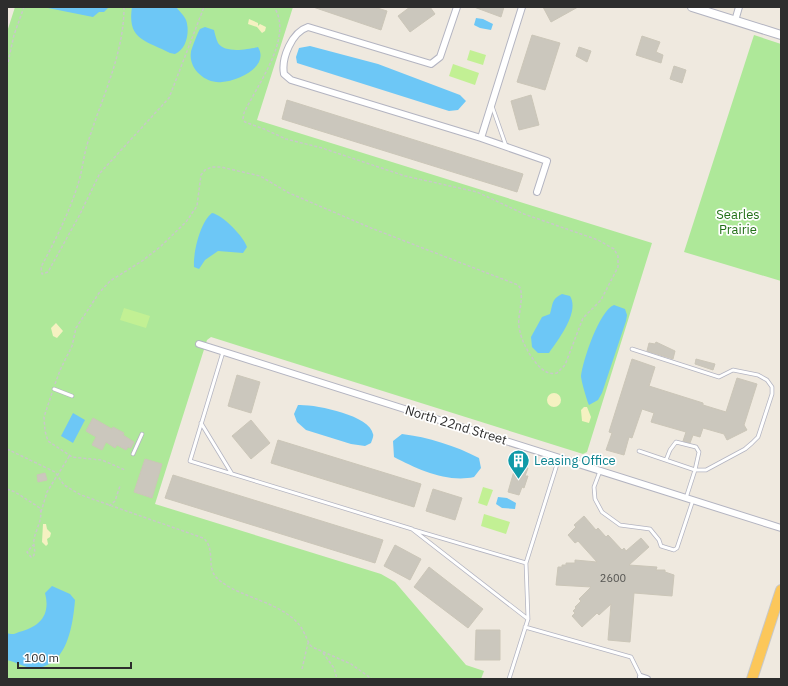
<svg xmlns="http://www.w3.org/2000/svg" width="788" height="686" viewBox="0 0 788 686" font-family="'IBM Plex Sans',sans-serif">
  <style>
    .green { fill: #aee899 }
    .sand { fill: #f5f1c1 }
    .pitch { fill: #c2f094 }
    .water { fill: #6dc7f6 }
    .building { fill: #cbc7bd; stroke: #cbc6b8 }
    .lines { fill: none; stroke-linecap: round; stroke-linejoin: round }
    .service-casing { stroke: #b3b4c1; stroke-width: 4.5 }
    .minor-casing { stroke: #b3b4c1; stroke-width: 8 }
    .tertiary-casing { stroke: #b3b4c1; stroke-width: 10 }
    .trunk-casing { stroke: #c8c8c8; stroke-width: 12 }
    .path { stroke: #c8c8c8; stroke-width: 1.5; stroke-dasharray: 3 2; stroke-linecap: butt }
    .service { stroke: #fff; stroke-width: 3 }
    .minor { stroke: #fff; stroke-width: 6 }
    .tertiary { stroke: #fff; stroke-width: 8 }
    .trunk { stroke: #fcc75a; stroke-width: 10 }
    .labels { text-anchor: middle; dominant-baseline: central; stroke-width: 3.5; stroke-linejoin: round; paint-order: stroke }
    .number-label { font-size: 11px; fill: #545451 }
    .park-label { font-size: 13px; fill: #227017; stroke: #fff }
    .street-label { font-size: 13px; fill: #2d2d2d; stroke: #fff }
    .culture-label { font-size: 13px; fill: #0d838f; stroke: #fff; text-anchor: start }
  </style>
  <rect width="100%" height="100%" fill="#efe9df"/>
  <!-- green -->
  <path class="green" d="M15,7H293L257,120L652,243L587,452L583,454L211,337L207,340L155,504L381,574L395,582L466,665L484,671L481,679H7V32Z
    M754,35L781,44V281L684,252Z"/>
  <!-- sand -->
  <path class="sand" d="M249,19L258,23V26L260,24L266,27L265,31L262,33L257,27L248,24Z
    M56,323L63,331L57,338L53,336L51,328Z
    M547 400a7 7 0 1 1 14 0a7 7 0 1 1-14 0Z
    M584,407H587L591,417L589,423L582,421L581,410Z
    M43,524H46L47,529L51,533L50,537L47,539L48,544L46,546L42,542Z"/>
  <!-- pitch -->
  <path class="pitch" d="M470,50L486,55L483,65L467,60Z
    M453,64L479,73L475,85L449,76Z
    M124,308L150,316L146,328L120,320Z
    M483,487L493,490L487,506L478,503Z
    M484,514L510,522L506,534L481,526Z"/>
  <!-- water -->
  <path class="water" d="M43,7H109L104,12H99L93,17Z
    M132,7H176C179,11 184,15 186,20C190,31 187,49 175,54L170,53C145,40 127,40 132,7Z
    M476,18L483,19L493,24L491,30L480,28L474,25Z
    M205,27L214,30C215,34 216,39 218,43C225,54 249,49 258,47C270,67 237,81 222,82C205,84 188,68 191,52C191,50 198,32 200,29Z
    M310,46L378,64L460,95L466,101L458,110L449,111L297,63L296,57L299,48Z
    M212,213C223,215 244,237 247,247L243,253L218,251L205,260L199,269L194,267C193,253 200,222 212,213Z
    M562,294L570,296C580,312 558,340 549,353H538L532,347L531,337L542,317L550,314C553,305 551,299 562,294Z
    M614,305L625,309L627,315L626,321L602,393L598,400L589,405C587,401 581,380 581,376C583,360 599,311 614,305Z
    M298,405C314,404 370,415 373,434C374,436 372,440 371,443L365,446L351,444L306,430L297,422L294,414Z
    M73,413L85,420L73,443L61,436Z
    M402,434C428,437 456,446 479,458L481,468L474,477C447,483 417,469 394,457L393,441Z
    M498,497L507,498L516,503L515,509L502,508L496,504Z
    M52,586L70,594L75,600C73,625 67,668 34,668C25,668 16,662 7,660V633C12,635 15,634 19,632C39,627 51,616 45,593Z"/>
  <!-- building -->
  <path class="building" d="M313,7H374L387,11L381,30Z
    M410,7H430L435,14L410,32L398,16Z
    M474,7H504L501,17Z
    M543,7H578L551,22Z
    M532,35L560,43L545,90L517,82Z
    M642,36L660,42L656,52L663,55L661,63L636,55Z
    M579,47L591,51L587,62L576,56Z
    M674,66L686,70L682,83L670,79Z
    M531,95L539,125L519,130L511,101Z
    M287,100L523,174L517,192L282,119Z
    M656,342L675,351L673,359L647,351L649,343L655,344Z
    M632,359L655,367L649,386L703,403V405L726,412L737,378L757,384L744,425L747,430L727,440L724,434L703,428L700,437L693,435L690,443L683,441L686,432L651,422L654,413L642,409L632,438L629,437L624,455L606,450L612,433L609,432Z
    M696,359L715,364L713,370L695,364Z
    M237,375L260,382L251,413L228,406Z
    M93,418L112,429L113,427L124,433L123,435L134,442L131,448L128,447L126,450L117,445L115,448L106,442L102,450L92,445L96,437L86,431Z
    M251,420L270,443L251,459L232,436Z
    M278,440L421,484L414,507L271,463Z
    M145,459L162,464L152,498L134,492Z
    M516,464L528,468L525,476H528L524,488L522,487L519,495L508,492Z
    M45,473L47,480L38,482L37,475Z
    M173,475L383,540L375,563L165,498Z
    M433,489L462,498L455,520L426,511Z
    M584,516L596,530L598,528L606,537L608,535L622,550L624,548L626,551L641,538L649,547L629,565L657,567L656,570H665V572L674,575L672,596L634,593L630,642L608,640L611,604L599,615L597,613L582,627L572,616L575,613L573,611L576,608L575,607L581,601L579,599L591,587L556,585L558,567H562V565H566V563H575V560L597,562L578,541L575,543L568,535L576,527L574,525Z
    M395,545L421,559L410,580L384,566Z
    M429,567L483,609L468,628L414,587Z
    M476,630H500V660H475Z"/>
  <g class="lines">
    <defs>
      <path id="service" d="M492,106L506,146
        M632,349L719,377L733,370L758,375L767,380L772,387V394L758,437L752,443L745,449L706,470H695L686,498
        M223,352L190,461L412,529L528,619
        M54,389L72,396
        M201,423L232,474
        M639,451L695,470L699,452L696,447L676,442L670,450L666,460
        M133,454L142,434
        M600,471L594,487L595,499L602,512L620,525L650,529L659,540L661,546L674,550L677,548L693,500
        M414,530L526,563
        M525,627L631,657L641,677
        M509,679L528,619L526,563L559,458"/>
      <path id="minor" d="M457,7L440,57L431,64L308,27C292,32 281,58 284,74L291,80L481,138L547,161L537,192
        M735,21L739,7
        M481,138L522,7
        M199,344L781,528
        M641,677L647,679"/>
      <path id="tertiary" d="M692,7L781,35"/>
      <path id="trunk" d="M752,679L781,590"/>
    </defs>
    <!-- service casing -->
    <use href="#service" class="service-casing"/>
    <!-- minor casing -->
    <use href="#minor" class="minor-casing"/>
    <!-- tertiary casing -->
    <use href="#tertiary" class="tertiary-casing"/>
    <!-- trunk casing -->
    <use href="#trunk" class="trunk-casing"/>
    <!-- path -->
    <path class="path" d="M124,7C124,53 103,95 89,139C84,152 83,167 79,181C70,211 56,239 41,267L42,274L48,272L79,216L100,173L169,98L204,7
      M7,67L14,35L24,7
      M55,384L61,368L72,346L76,328L99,293L110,281L142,261L160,247L186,222L197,206L201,175L205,170L212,167H221L260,176L289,193L371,228L518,285C526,293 517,315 519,327C521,340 528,353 536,363C542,370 548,375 557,373L565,365L583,318L601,300L618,267V256L614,249L598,240L524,214L477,192L405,176L322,148L286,139L264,129L245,122L243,119L244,113C257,85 294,37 274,7
      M52,393L44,417L45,431L48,441L72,457L102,460L125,470
      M7,449L55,472L64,485L81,495L203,538C216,548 206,566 216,577C230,593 268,600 287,614C293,618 300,624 303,631C307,637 307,642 312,647L351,664L372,679
      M7,489L15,492L40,508C44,521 32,534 34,545C34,549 36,551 33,557H31L27,552L33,545
      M109,506L115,501L120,486
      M41,512L47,492L70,455
      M323,653L334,668L337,679
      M302,669L308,643"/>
    <!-- service -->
    <use href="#service" class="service"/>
    <!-- minor -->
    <use href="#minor" class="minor"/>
    <!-- tertiary -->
    <use href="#tertiary" class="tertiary"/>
    <!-- trunk -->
    <use href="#trunk" class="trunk"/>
  </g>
  <!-- icons -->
  <defs>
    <symbol id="building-pin" viewBox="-11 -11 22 30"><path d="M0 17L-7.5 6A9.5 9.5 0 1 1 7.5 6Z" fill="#0f9aa8" stroke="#fff"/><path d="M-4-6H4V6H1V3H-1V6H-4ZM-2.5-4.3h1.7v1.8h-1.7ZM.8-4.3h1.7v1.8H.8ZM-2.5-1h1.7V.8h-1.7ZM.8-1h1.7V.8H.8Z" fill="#fff"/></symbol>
  </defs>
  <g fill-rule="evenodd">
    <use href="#building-pin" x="506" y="448" width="25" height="34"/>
  </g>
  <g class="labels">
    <!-- number labels -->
    <g class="number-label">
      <text x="613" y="578">2600</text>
    </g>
    <!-- park labels -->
    <g class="park-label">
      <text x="738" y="214">Searles<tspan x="738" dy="15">Prairie</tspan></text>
    </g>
    <!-- street labels -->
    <g class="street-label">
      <text transform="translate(456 425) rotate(17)">North 22nd Street</text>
    </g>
    <!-- culture labels -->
    <g class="culture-label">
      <text x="534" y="460">Leasing Office</text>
    </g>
  </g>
  <!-- border -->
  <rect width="788" height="686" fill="none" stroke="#2d2d2d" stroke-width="16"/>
  <!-- scale -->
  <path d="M18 662v6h113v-6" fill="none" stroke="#2d2d2d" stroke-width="2"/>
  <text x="24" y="662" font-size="12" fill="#2d2d2d" stroke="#ffffff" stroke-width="3" paint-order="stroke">100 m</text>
</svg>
